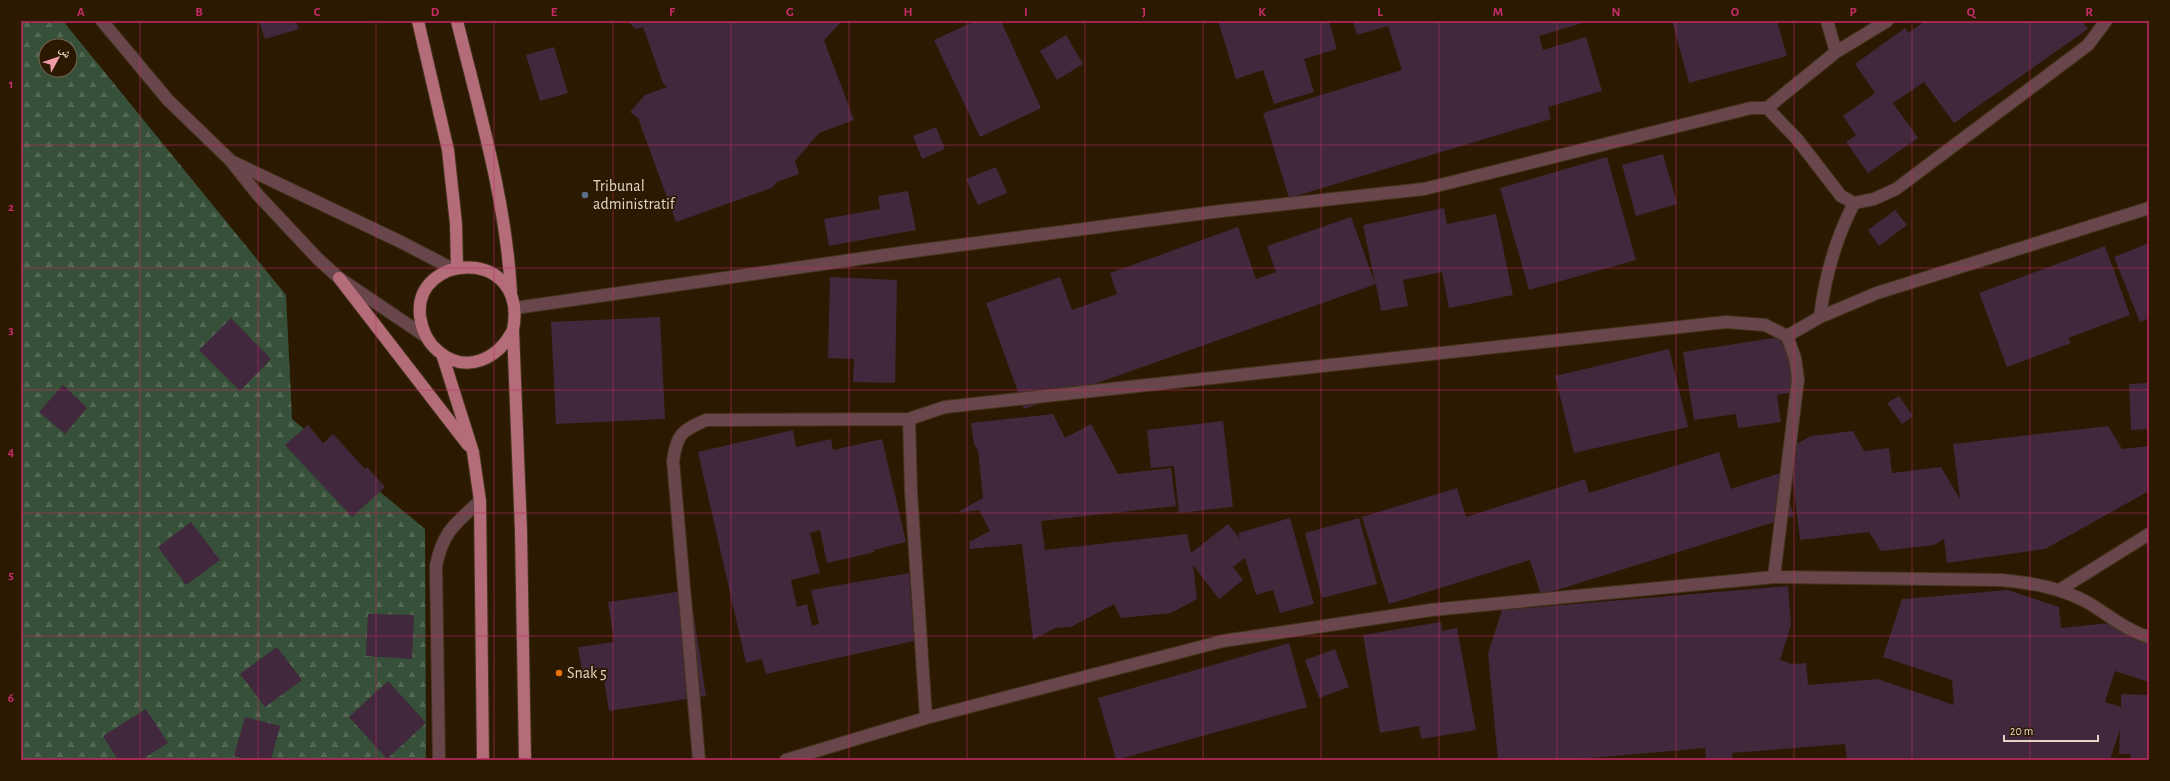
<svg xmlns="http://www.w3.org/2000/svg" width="2170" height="781" viewBox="0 0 2170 781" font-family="'Alegreya Sans','Noto Naskh Arabic',sans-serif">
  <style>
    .forest { fill: url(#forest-firs); fill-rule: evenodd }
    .building { fill: #41283c }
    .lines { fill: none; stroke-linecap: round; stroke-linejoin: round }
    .minor-casing { stroke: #44341d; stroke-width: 14 }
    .major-casing { stroke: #44341d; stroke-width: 14 }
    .minor { stroke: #69464b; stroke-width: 12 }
    .major { stroke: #b46c78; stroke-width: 12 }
    .grid { fill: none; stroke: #c52b66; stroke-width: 1; stroke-opacity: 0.55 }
    .service-dot { fill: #5c6f8a; stroke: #2b1a01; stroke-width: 1.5 }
    .food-dot { fill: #e8710a; stroke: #2b1a01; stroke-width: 1.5 }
    .labels { text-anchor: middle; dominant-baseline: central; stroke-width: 3.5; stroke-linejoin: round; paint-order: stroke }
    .poi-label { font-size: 16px; fill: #e0d5c6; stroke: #2b1a01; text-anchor: start }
    .neatline { fill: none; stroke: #c52b66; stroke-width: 1.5 }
    .grid-label { font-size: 13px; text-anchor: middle; font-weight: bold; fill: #c52b66 }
  </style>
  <defs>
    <pattern id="forest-firs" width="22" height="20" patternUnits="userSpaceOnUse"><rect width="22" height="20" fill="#375039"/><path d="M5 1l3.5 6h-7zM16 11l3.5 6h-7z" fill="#546854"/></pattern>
  </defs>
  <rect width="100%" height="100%" fill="#2b1a01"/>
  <!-- forest -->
  <path class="forest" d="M21,21H63L286,295L292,419L425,529L426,760H21ZM46,46H70V70H46Z"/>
  <!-- building -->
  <path class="building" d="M259,21H296L299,29L265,39Z
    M627,21H842L824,40L854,120L819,133L795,161L799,174L777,182L772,188L676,222L638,118L630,112L645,95L667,87L663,83L643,27L636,29Z
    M975,21H1001L1041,108L980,137L934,40Z
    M1218,21H1329L1337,49L1304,59L1314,92L1274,104L1263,70L1236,79Z
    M1353,21H1589L1539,36L1543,50L1586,37L1602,91L1548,107L1551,119L1289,198L1263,113L1402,70L1388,26L1357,35Z
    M1672,21H1777L1787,56L1689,83Z
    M1925,21H2082L2088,29L1954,123L1924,82L1893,103L1918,138L1868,173L1846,142L1856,135L1843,116L1875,93L1855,64L1905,28L1908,33Z
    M1066,35L1083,64L1057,80L1040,51Z
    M554,47L568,93L540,101L526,55Z
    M936,127L945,149L922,159L913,136Z
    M1663,154L1677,204L1636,216L1622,165Z
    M1607,157L1636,260L1529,290L1500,188Z
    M996,167L1007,193L978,205L966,179Z
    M908,191L916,230L829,246L824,219L880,209L878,196Z
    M1444,208L1447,224L1496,214L1513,295L1449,308L1442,272L1403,280L1408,306L1381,311L1376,284L1024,409L986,303L1060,277L1072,310L1117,294L1110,273L1238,227L1256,279L1276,272L1267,246L1351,217L1375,283L1363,225Z
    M1895,210L1907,225L1879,246L1868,230Z
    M2149,243V318L2140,322L2114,257Z
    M2105,246L2130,315L2068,338L2071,343L2007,367L1979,293Z
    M830,277L897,280L895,383L853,382L854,359L828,358Z
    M660,317L665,419L556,424L551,322Z
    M231,318L271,359L240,391L199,350Z
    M1787,336L1795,392L1777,395L1781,422L1738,428L1736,414L1694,420L1683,352Z
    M1669,349L1688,427L1574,453L1555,376Z
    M2149,383V429L2131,430L2129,384Z
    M63,385L87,408L65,434L39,412Z
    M1899,396L1913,416L1902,424L1887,403Z
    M1053,414L1065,438L1091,424L1118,474L1171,468L1176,506L1041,521L1045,550L1187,534L1191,553L1228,524L1240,539L1238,533L1290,518L1314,604L1280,613L1273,590L1256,595L1245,558L1233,567L1243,580L1219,599L1193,565L1197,599L1171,613L1121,618L1114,604L1071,627L1055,628L1033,640L1022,544L970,549L969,542L990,531L979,510L956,513L983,498L978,451L974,444L971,423Z
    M1223,421L1233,507L1179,513L1174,466L1151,468L1147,430Z
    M308,425L323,443L333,434L365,469L367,467L385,487L352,517L285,445Z
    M2108,426L2122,449L2149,446V491L2045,549L1947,563L1944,539L1934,545L1881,551L1869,532L1800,540L1789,448L1811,436L1853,431L1864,451L1889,448L1892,473L1941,467L1960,499L1953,444Z
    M793,430L796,447L831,439L833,450L882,439L906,542L874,550L875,552L827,563L820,530L810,533L820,573L791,580L797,607L807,604L812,626L819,624L811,590L909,573L914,641L766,674L762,659L746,663L698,452Z
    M1719,452L1731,489L1780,473L1794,516L1541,595L1530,560L1389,604L1362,517L1457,488L1466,517L1585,479L1589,493Z
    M1359,518L1377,584L1322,598L1305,533Z
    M191,522L220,560L186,585L158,547Z
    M1788,586L1791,625L1780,660L1792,664L1806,663L1808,685L1878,679L1954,705L1952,680L1883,657L1902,599L2008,590L2059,607L2061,628L2110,623L2149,637V682L2115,671L2105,702L2121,707V694L2149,695V760H2130L2131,754H2119L2120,729L2110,760H1847L1845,744L1732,753L1733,760H1706L1705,748L1568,760H1498L1488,653L1502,610Z
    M690,590L706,696L609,711L602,668L582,671L578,647L614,642L608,602Z
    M368,614L414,615L412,659L366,656Z
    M1441,622L1442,631L1457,628L1476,730L1421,739L1419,726L1380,733L1363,635Z
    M1289,643L1307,707L1116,760L1098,698Z
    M277,647L302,680L265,707L240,674Z
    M1335,649L1349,687L1319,698L1305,660Z
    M388,681L426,723L387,759L349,717Z
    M146,709L168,743L141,760H118L103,736Z
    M245,717L280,726L271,760H249L234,756Z"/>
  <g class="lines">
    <defs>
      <path id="minor" d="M102,21L168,100L230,160L258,195L318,259L339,278L425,336
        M1827,21L1836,52
        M1767,108L1836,52L1887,21
        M233,162L401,242L453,269
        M515,308L907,252L1221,211L1424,189L1751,108H1767L1797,139L1841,196L1854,203L1874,199L1896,189L2088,45L2106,21
        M1820,317C1825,275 1835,240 1854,203
        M1787,336L1820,317L1877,293L2149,208
        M2061,589L2149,534
        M926,718L911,491L909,419L945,407L1726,322L1765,325L1787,336L1795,358L1798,379L1774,577
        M439,760L436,566C443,531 455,524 480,501
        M699,760L673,461C677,434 681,431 706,420L909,419
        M786,760L926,718L1223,641L1431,610L1774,577L2001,580C2031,583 2058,587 2085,601C2107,613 2124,630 2149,637"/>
      <path id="major" d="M418,21L448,150L456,224L457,267
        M457,21C479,110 506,200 511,292
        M339,278L468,445
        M513,330C498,359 466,375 438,351C427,342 422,330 420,316C413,252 529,246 513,330L521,531L525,760
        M442,354L473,452L480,501L483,760"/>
    </defs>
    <!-- minor casing -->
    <use href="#minor" class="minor-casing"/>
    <!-- major casing -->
    <use href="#major" class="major-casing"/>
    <!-- minor -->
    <use href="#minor" class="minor"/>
    <!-- major -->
    <use href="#major" class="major"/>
  </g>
  <!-- grid -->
  <path class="grid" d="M140,21V760M258,21V760M376,21V760M494,21V760M613,21V760M731,21V760M849,21V760M967,21V760M1085,21V760M1203,21V760M1321,21V760M1439,21V760M1557,21V760M1676,21V760M1794,21V760M1912,21V760M2030,21V760M21,145H2149M21,268H2149M21,390H2149M21,513H2149M21,636H2149"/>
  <!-- markers -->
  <circle class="service-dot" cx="585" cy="195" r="4"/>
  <circle class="food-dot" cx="559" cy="673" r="4"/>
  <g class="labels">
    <!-- poi labels -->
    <g class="poi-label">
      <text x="593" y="186">Tribunal<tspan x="593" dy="18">administratif</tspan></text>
      <text x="567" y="673">Snak 5</text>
    </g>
  </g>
  <!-- border -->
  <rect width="2170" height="781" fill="none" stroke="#2b1a01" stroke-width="44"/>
  <!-- north arrow -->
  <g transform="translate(58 58) rotate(50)"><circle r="19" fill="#2b1a01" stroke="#736550"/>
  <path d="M0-3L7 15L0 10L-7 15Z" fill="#f39aaa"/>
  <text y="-6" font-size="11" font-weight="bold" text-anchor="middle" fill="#e0d5c6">ش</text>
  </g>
  <!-- scale -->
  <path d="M2004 735v6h94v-6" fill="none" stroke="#e0d5c6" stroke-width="2"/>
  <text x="2010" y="735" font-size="12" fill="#e0d5c6" stroke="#2b1a01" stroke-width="3" paint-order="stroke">20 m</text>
  <rect x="22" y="22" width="2126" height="737" class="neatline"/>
  <g class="grid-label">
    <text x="81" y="16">A</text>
    <text x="199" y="16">B</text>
    <text x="317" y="16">C</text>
    <text x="435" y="16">D</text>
    <text x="554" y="16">E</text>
    <text x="672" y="16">F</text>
    <text x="790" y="16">G</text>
    <text x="908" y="16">H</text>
    <text x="1026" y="16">I</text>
    <text x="1144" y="16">J</text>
    <text x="1262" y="16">K</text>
    <text x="1380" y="16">L</text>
    <text x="1498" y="16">M</text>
    <text x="1616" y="16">N</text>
    <text x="1735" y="16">O</text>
    <text x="1853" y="16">P</text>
    <text x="1971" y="16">Q</text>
    <text x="2089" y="16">R</text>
    <text x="11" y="88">1</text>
    <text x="11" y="211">2</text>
    <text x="11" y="334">3</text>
    <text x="11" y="456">4</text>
    <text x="11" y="579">5</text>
    <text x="11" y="702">6</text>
  </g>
</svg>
